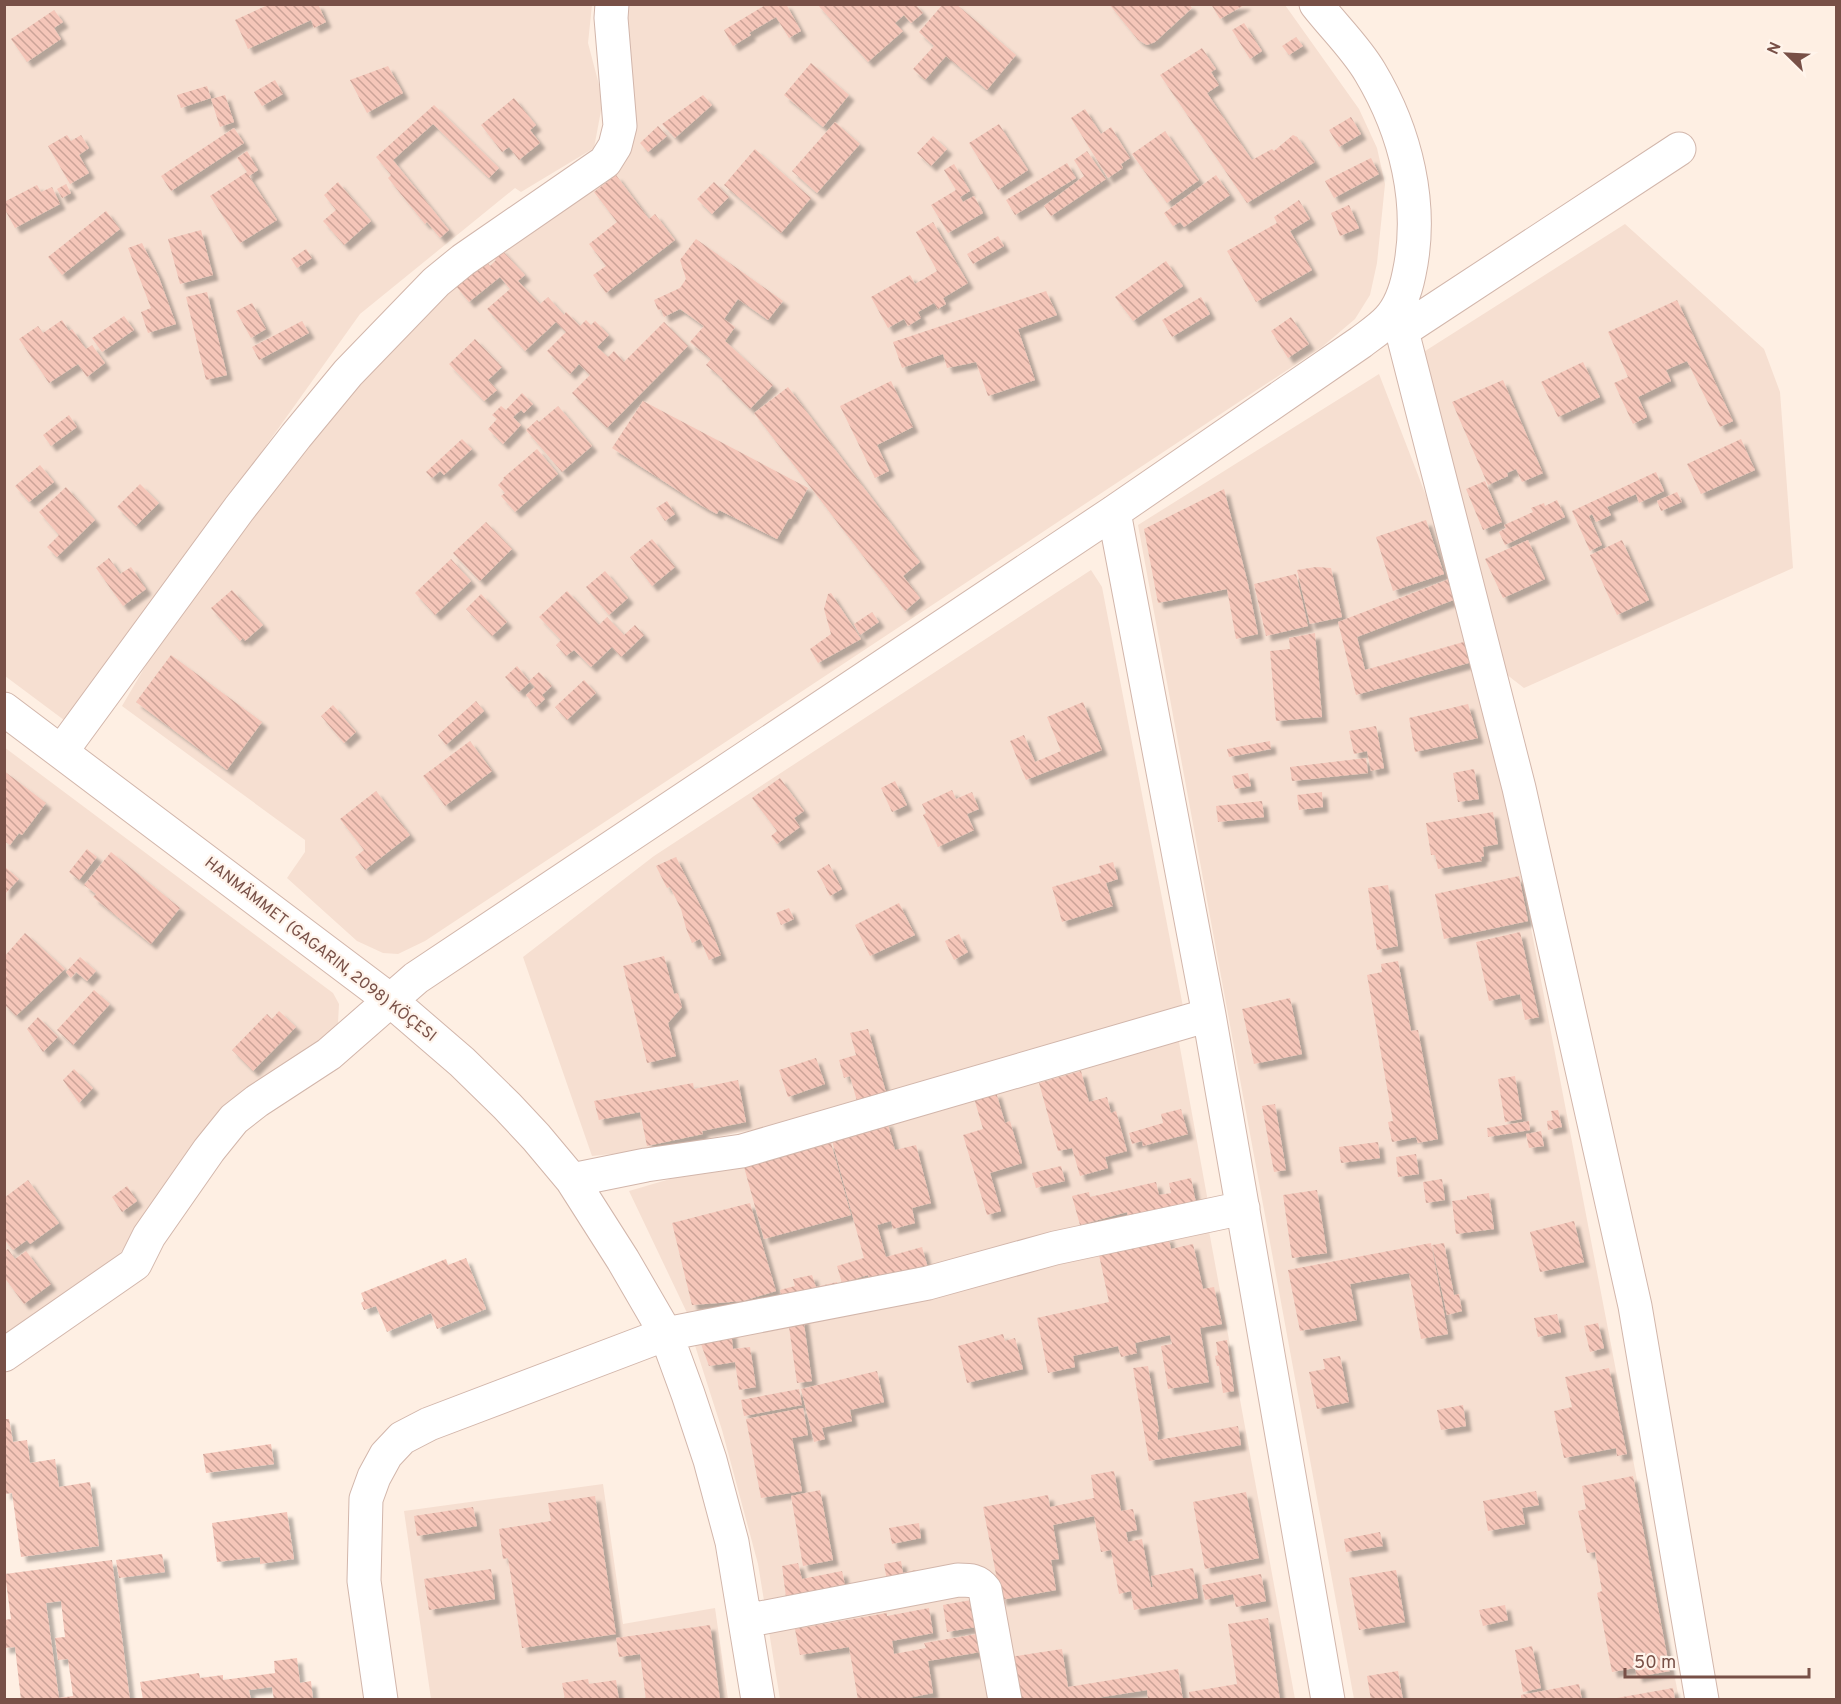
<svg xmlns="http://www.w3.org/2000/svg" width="1841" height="1704" viewBox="0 0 1841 1704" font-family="Overpass,sans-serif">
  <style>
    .residential { fill: #f6dfd1 }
    .building { fill: url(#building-back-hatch); fill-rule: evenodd; filter: url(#shadow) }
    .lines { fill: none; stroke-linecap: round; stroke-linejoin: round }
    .minor-casing { stroke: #d2b6ab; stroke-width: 35 }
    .minor { stroke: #fff; stroke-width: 33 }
    .labels { text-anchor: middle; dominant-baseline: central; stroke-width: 4.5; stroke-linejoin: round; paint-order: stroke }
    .street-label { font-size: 16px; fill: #785047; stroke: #fff4eb }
  </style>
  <defs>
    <pattern id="building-back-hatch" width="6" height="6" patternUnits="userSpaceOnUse" patternTransform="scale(1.5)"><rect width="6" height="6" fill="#f5c6b9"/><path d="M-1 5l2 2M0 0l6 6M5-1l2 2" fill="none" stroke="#cba398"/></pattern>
    <filter id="shadow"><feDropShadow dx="5.5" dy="5.5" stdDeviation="1.5" flood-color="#0004"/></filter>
  </defs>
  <rect width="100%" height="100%" fill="#feefe3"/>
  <!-- residential -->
  <path class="residential" d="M4,5H592L588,43L603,100L594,148L521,192L515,188L360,314L68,723L5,676Z
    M624,5H1285L1359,109L1377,148L1385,184L1377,263L1370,295L1355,319L1322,347L425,941L398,954L383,953L357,941L287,878L305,852V840L122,706L152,655L216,565L349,388L420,310L605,173Z
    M1625,224L1764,349L1780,392L1793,568L1524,688L1506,674L1422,353Z
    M1379,374L1459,581L1521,876L1679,1699H1354L1138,525Z
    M1091,570L1102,587L1184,1012L861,1109L643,1151L592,1156L523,957L654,856Z
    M4,747L333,993L339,1004L338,1023L332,1035L203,1145L104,1274L4,1343Z
    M1177,1031L1208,1202L936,1272L689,1317L629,1191Z
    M1207,1220L1295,1699H780L758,1564L722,1430L691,1333Z
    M603,1484L623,1624L715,1608L728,1699H431L404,1511Z"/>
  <!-- building -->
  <path class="building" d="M270,4H318L326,22L314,28L311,20L248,49L235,20Z
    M767,4H786L801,31L789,38L776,17L749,33L751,35L733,46L724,30Z
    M817,4H915L923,13L911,23L904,15L895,23L903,31L868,62Z
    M943,4H956L1016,55L987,90L946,56L925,80L913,69L934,46L919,32Z
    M1109,4H1189L1192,8L1155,42L1147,45L1138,40Z
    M1211,4H1246L1220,19Z
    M54,10L63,22L54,28L61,39L27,62L11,39Z
    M1244,23L1262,51L1250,59L1232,30Z
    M1296,37L1303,46L1289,55L1282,46Z
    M1202,48L1216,69L1211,72L1219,85L1207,93L1252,160L1272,149L1274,151L1293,135L1297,137L1315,162L1247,203L1160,75Z
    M811,63L849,95L823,127L784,95Z
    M388,66L403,93L367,113L350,80Z
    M275,80L283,94L262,106L254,92Z
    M207,86L211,98L181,108L177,95Z
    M225,95L234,122L220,127L211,99Z
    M703,95L712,105L675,138L662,124Z
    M514,98L536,125L530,130L540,143L519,160L509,147L502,152L481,125Z
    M434,105L499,168L489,178L433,124L393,160L449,230L440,238L427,222L425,224L388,178L391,175L376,157Z
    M1085,109L1101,134L1111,127L1130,158L1121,164L1123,168L1108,178L1071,118Z
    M1351,117L1361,134L1339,147L1329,130Z
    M835,122L860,144L817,193L792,171Z
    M999,124L1028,170L998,190L969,143Z
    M658,126L667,136L648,152L640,143Z
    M234,128L244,143L171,191L161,176Z
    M1165,131L1199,180L1167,203L1132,154Z
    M67,135L71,141L81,135L89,148L79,155L89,173L70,184L48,146Z
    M933,136L947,149L931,166L917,153Z
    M755,149L811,198L781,233L724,185Z
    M247,151L258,170L249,176L277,220L240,243L210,196L247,172L237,158Z
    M1087,151L1106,179L1051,216L1044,206L1084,176L1074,160Z
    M1371,158L1379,174L1334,198L1325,181Z
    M1067,163L1076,178L1015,215L1006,200Z
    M954,164L970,191L960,197L963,202L974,196L983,213L948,233L931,205L956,190L944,170Z
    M616,175L649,219L655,214L675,240L606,293L593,275L606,266L589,244L617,222L594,192Z
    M1216,175L1230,195L1184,227L1180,222L1173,226L1164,213Z
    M338,182L371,221L344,245L323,221L336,210L324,195Z
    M714,182L729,197L712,214L697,199Z
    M66,184L71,193L62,198L57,189Z
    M37,185L41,192L52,187L60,204L15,228L4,208V202Z
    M1299,200L1310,219L1290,231L1312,270L1256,302L1227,251L1277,223L1274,217Z
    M1349,205L1359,228L1340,236L1331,213Z
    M106,211L120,229L62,275L48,257Z
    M933,222L968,283L943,298L946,304L938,309L934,303L918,312L921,318L908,326L904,319L888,328L871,297L910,275L915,284L937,271L916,232Z
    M201,230L213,275L180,284L168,239Z
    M998,236L1004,246L973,264L967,254Z
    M696,239L783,301L768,320L738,299L724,319L735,327L725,341L773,385L750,409L722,381L723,379L706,365L711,359L690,342L704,326L680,309L664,317L661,309L658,310L654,300L680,288L686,279L680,260Z
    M142,243L158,275L176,324L148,333L141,312L151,308L128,248Z
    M500,248L525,275L518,281L540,304L548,297L564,315L566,312L580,326L586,320L591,325L595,321L609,335L597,347L608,357L614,351L624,362L664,322L688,346L607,428L572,393L590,375L579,364L570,374L547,351L566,332L556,322L525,351L487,309L510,289L500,277L469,302L456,286L486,261L490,266L496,260L491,255Z
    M306,249L312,258L297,268L291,259Z
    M1166,261L1183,286L1133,321L1115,297Z
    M1046,291L1057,315L1018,329L1035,380L988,396L976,362L947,368L943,354L902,368L893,342Z
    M207,292L227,375L206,380L186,297Z
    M1201,297L1210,314L1172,337L1162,320Z
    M1677,300L1733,421L1720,427L1687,361L1666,370L1671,381L1638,397L1647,417L1633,424L1614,383L1628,377L1608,332Z
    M252,303L266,329L251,338L236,311Z
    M124,316L134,330L102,352L92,338Z
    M1291,317L1309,344L1288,358L1271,331Z
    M62,320L69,331L72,329L86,349L92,345L105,363L87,377L78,364L49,383L19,339L38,326L43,333Z
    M302,321L309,333L259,360L252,347Z
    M475,339L502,367L488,380L497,390L484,401L449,364Z
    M1583,362L1600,397L1558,417L1541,382Z
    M1503,380L1543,473L1522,482L1516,469L1507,473L1508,476L1488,485L1452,402Z
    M891,381L913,427L877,445L889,471L875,478L840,406Z
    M788,387L920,562L903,576L920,598L905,611L754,413Z
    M522,393L533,404L524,413L521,410L513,417L521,425L503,444L488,429L497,419L492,415L501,406L506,410Z
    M643,401L808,488L791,519L789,518L777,539L719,510L717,514L702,506L612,448Z
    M558,406L592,446L562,472L526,430L537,420L539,422Z
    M69,415L77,427L51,446L43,435Z
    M462,439L472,449L444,475L440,471L432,478L426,472Z
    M1741,439L1755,470L1701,494L1687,464Z
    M537,449L558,474L515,512L501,496L505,493L498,485L504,479L503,478Z
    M40,465L54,482L29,502L15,486Z
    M1656,472L1664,491L1639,503L1636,494L1607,507L1611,515L1596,522L1592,514L1589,516L1602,545L1590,551L1572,511Z
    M1485,481L1502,522L1483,530L1466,489Z
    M140,484L159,503L136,526L117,507Z
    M66,487L95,520L57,557L47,547L59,535L39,512Z
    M1224,489L1248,584L1258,634L1236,639L1227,589L1158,603L1144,529Z
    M1677,492L1682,502L1661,511L1657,501Z
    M1557,500L1565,517L1505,545L1499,532L1506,528L1504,525L1533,512L1531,508L1544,503L1545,506Z
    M667,501L675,514L665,521L656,508Z
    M1426,520L1444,574L1393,591L1376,537Z
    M486,522L512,549L480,581L453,553Z
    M652,539L675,567L652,586L630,557Z
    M1528,540L1545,579L1503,598L1485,559Z
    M1622,540L1649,600L1617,615L1590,555Z
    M109,558L120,574L131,567L146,589L123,606L96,568Z
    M451,559L471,581L435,615L415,593Z
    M1316,567L1331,568L1342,617L1310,624L1297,570Z
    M605,571L628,598L609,615L586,587Z
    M1296,574L1308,626L1266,636L1254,584Z
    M1449,579L1456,599L1357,637L1365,670L1467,641L1472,662L1356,695L1338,622Z
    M232,590L263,625L245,641L243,638L240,641L211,608Z
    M567,591L599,625L607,617L624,635L635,625L644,635L621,657L612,647L591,667L574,650L566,656L556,645L561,640L539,617Z
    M831,593L861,639L818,663L810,649L831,634L824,609L828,594Z
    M481,594L507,622L492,636L466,609Z
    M872,612L879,622L860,635L854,624Z
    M1315,633L1322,717L1276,721L1270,651L1290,649L1289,638Z
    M171,655L262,722L227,770L136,702Z
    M517,666L529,681L539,672L552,686L542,695L545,699L536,707L526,695L535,687L530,682L519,692L505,677Z
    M584,680L596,693L567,720L555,707Z
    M476,701L484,711L446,745L438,735Z
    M1083,702L1102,750L1026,780L1010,741L1024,735L1035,762L1061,751L1047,717Z
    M1468,704L1478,738L1415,752L1409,718Z
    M333,705L356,732L344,743L321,716Z
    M1376,726L1384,768L1371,771L1367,751L1354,754L1349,731Z
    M470,741L492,771L445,806L423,776Z
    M1270,741L1271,749L1229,757L1227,749Z
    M1366,758L1368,773L1292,781L1290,767Z
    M1474,769L1479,799L1458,802L1453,773Z
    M4,771L46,803L22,835L19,833L10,845L4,841Z
    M1248,773L1251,786L1235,789L1232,776Z
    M780,778L804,811L794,818L800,827L777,844L771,836L777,831L752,798Z
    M895,781L907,805L892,812L881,788Z
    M952,790L956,799L972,792L979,809L967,814L974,830L938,847L923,815L926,813L922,804Z
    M376,791L410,835L365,870L355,857L364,850L340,819Z
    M1322,792L1323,807L1299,810L1297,795Z
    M1262,801L1264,817L1218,822L1216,806Z
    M1493,812L1498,844L1483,847L1484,856L1481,857L1482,861L1438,869L1435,855H1431L1426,823Z
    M87,849L97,857L79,880L69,872Z
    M111,852L180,908L151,944L93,897L96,894L84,885Z
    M676,857L707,919L721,955L709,960L700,939L692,943L686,928L681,909L670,887L667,888L656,866Z
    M1113,862L1118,879L1106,883L1113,906L1062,922L1052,887L1101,873L1099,866Z
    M829,864L842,889L830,896L817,871Z
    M4,866L19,879L4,895Z
    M1519,876L1528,921L1444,939L1435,894Z
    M1388,885L1398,946L1377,950L1368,888Z
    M899,903L915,935L870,956L855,925Z
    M789,908L794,919L781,925L776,913Z
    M1520,932L1539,1017L1525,1020L1520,994L1489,1001L1476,942Z
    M25,933L65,969L16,1016L4,1004V978L7,975L4,973V957Z
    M959,934L968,952L954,960L945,941Z
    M664,956L674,994L678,993L682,1007L668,1023L676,1056L647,1063L623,966Z
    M80,957L96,971L87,981L76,972L71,978L66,972Z
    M1398,961L1411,1031L1418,1030L1438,1139L1418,1143L1416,1137L1392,1142L1388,1122L1393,1121L1367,975L1382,972L1381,964Z
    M94,990L110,1004L73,1045L57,1030Z
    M1290,998L1302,1054L1254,1064L1242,1009Z
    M279,1011L296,1027L253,1071L232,1050L267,1014L272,1019Z
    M38,1017L58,1037L43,1052L27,1029Z
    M868,1029L887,1096L858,1105L850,1076L844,1078L839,1060L856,1055L850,1033Z
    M816,1058L825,1084L788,1097L779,1070Z
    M74,1069L93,1088L79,1103L63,1080Z
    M1081,1071L1089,1102L1107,1097L1111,1113L1116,1111L1127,1151L1105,1157L1108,1168L1080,1176L1072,1148L1058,1151L1039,1083Z
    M1515,1076L1522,1119L1505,1122L1498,1079Z
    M738,1080L746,1122L702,1131L703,1134L647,1146L640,1112L599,1120L594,1101L693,1083L694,1089Z
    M996,1092L1005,1123L1010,1121L1022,1163L990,1173L1001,1211L987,1215L963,1135L983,1129L974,1098Z
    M1275,1104L1286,1170L1274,1172L1262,1106Z
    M1181,1109L1188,1134L1143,1146L1142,1141L1132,1144L1129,1133L1163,1123L1161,1114Z
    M1558,1110L1562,1127L1548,1130L1547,1121L1553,1120L1551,1111Z
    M887,1121L895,1150L916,1145L931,1203L912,1208L915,1223L893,1229L891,1221L877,1225L886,1257L922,1247L928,1268L870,1282L868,1275L842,1283L837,1266L864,1258L831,1137Z
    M1529,1121L1530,1130L1488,1137L1487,1128Z
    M1541,1131L1544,1146L1529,1148L1526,1134Z
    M1378,1142L1380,1158L1341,1163L1339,1147Z
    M831,1143L851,1215L764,1239L744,1167Z
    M1416,1154L1419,1174L1398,1177L1396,1157Z
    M1061,1166L1065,1181L1036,1188L1032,1173Z
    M1191,1178L1196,1203L1132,1218L1131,1215L1128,1216L1127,1212L1080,1225L1072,1196L1089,1192L1090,1197L1156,1182L1159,1195L1171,1193L1169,1183Z
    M1442,1179L1445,1200L1426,1203L1423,1182Z
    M28,1180L59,1223L30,1244L27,1240L13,1250L4,1239V1198Z
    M127,1186L137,1201L122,1212L112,1197Z
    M1317,1190L1327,1253L1292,1258L1283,1195Z
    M1489,1193L1494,1229L1456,1234L1452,1201L1467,1199V1196Z
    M750,1203L776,1291L743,1301L692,1305L672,1223Z
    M1574,1221L1584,1262L1540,1272L1530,1232Z
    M1168,1236L1171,1249L1193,1244L1203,1289L1214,1287L1222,1324L1200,1328L1209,1382L1168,1389L1161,1346L1172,1344L1170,1335L1135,1343L1137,1353L1121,1357L1118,1346L1073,1356L1075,1367L1048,1373L1037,1318L1109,1302L1099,1255Z
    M1431,1243L1448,1334L1421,1339L1409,1273L1350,1284L1357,1320L1300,1331L1288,1270Z
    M1444,1243L1454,1295L1459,1294L1462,1311L1447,1315L1432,1245Z
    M8,1249L15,1259L26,1251L51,1284L24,1304L4,1277V1252Z
    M466,1258L486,1309L437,1329L431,1313L387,1332L376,1306L364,1310L361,1303L364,1301L361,1293L446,1259L448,1265Z
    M812,1275L816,1287L837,1282L839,1291L783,1305L780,1290L795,1286L793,1279Z
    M1557,1314L1561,1332L1538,1337L1534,1318Z
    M803,1317L812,1381L797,1383L788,1320Z
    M1598,1323L1604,1348L1590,1352L1584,1326Z
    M731,1331L733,1349L750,1347L756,1387L739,1390L735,1362L709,1366L698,1336Z
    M1003,1334L1005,1341L1015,1338L1023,1369L967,1383L958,1346Z
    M1227,1340L1234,1391L1223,1393L1219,1366H1217L1215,1356L1218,1355L1216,1342Z
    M1340,1356L1349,1402L1317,1409L1309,1372L1325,1369L1323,1359Z
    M1148,1366L1159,1431L1157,1432L1158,1440L1238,1426L1241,1445L1149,1461L1133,1368Z
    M1609,1368L1627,1454L1617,1456L1616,1448L1564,1458L1554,1411L1572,1407L1565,1377Z
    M877,1371L884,1402L850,1410L852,1421L822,1428L825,1439L814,1442L801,1389Z
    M799,1389L802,1405L744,1416L741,1400Z
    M1463,1405L1466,1426L1441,1430L1437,1410Z
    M803,1408L808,1435L792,1438L802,1491L761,1498L746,1419Z
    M5,1419H9L13,1442L27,1440L30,1463L55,1459L59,1487L90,1482L99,1546L21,1557L12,1493L5,1494Z
    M271,1444L274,1464L206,1473L203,1454Z
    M1114,1471L1121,1511L1133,1509L1137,1530L1126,1532L1128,1542L1142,1539L1151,1587H1153L1151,1576L1193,1568L1198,1598L1134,1610L1131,1591L1119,1594L1111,1550L1101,1552L1094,1516L1053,1525L1059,1559L1051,1560L1056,1590L1001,1600L983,1507L1048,1495L1050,1507L1094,1498L1091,1475Z
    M1633,1476L1670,1671L1637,1677L1635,1668L1612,1672L1597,1593L1602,1591L1595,1552L1587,1553L1578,1511L1586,1509L1582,1486Z
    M820,1490L833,1560L803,1566L791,1496Z
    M1536,1491L1539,1505L1522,1508L1525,1524L1488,1531L1483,1501Z
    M1246,1492L1259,1558L1205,1569L1193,1502Z
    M595,1496L616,1634L522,1648L508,1558L503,1559L499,1529L551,1521L548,1503Z
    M473,1507L477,1526L417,1536L414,1516Z
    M287,1512L294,1559L260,1564V1557L217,1562L212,1523Z
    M919,1523L921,1538L892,1544L889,1528Z
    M1380,1532L1383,1546L1346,1552L1344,1539Z
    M162,1554L165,1572L119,1578L116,1560Z
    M112,1560L130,1700H21L15,1647L4,1648V1620L11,1619L5,1574ZM61,1601L65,1637L55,1638L58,1660L68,1659L73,1696L59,1698L46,1603Z
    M901,1561L903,1573L916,1570L918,1580L888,1586L884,1564Z
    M798,1563L802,1579L842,1571L847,1594L787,1605L782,1566Z
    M491,1569L495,1599L429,1610L424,1579Z
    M1396,1570L1405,1622L1359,1630L1349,1578Z
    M1261,1574L1266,1601L1236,1607L1233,1594L1205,1600L1202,1585Z
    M977,1599L982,1626L947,1632L943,1605Z
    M1505,1605L1508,1620L1483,1626L1479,1610Z
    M929,1608L933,1633L892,1641L894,1654L926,1648L924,1643L983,1633L986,1651L928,1661L933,1693L898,1700H858L849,1647L800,1655L795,1629L887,1613V1616Z
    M1268,1618L1280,1700H1190L1189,1692L1237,1684L1228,1624Z
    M710,1625L720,1700H646L640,1654L619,1657L616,1638Z
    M1532,1646L1541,1688L1523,1692L1515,1650Z
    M1062,1649L1068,1687L1178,1669L1183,1700H1148L1147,1690L1084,1700H1016L1010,1657Z
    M297,1658L300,1683L311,1681L313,1700H274L272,1687L249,1690L251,1700H143L140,1682L199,1673L200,1678L223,1675V1680L275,1673L274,1661Z
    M1398,1671L1403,1700H1371L1367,1676Z
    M588,1679L589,1684L616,1680L619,1700H565L562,1683Z
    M1579,1684L1582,1700H1521V1695Z
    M1673,1688L1675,1700H1617V1698Z"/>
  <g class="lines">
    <defs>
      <path id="minor" d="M1679,149L1402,331L1519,788L1635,1306L1702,1700
        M1114,512L1209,1015L1328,1700
        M4,709L390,1000L462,1062L507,1106L536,1137L572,1180L623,1260L666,1334L688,1394L710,1460L732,1542L758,1700
        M61,752L239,509L296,436L348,373L436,282L463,260L605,162L615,146L620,126L611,18L612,4
        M572,1180L646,1165L742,1151L1209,1015
        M4,1355L135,1264L149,1236L209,1150L234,1119L257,1101L329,1054L416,978L1114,512L1361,342C1370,335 1381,328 1389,319C1400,307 1406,289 1409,274C1424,205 1406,132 1370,72C1356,48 1333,26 1316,4
        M745,1621L958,1580C970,1580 978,1580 985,1590L1005,1700
        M381,1700L364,1581L366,1499L374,1477L386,1455L402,1438L429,1424L666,1334L928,1283L1055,1248L1243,1208"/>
    </defs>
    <!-- minor casing -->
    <use href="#minor" class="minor-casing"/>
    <!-- minor -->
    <use href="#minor" class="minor"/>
  </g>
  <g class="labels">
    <!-- street labels -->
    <g class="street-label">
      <text transform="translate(320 950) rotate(38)">HANMÄMMET (GAGARIN, 2098) KÖÇESI</text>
    </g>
  </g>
  <!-- border -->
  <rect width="1841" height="1704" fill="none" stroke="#785047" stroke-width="12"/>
  <!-- north arrow -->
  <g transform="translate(1787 54) rotate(294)" stroke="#fff4eb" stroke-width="4.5" paint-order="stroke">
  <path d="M0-4.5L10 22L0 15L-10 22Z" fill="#785047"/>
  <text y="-9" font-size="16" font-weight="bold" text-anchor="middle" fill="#785047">N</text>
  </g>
  <!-- scale -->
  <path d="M1625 1668v9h184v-9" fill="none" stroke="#785047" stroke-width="3"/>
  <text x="1634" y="1668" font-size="18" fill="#785047" stroke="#fff4eb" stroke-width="4.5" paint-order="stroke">50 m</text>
</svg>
